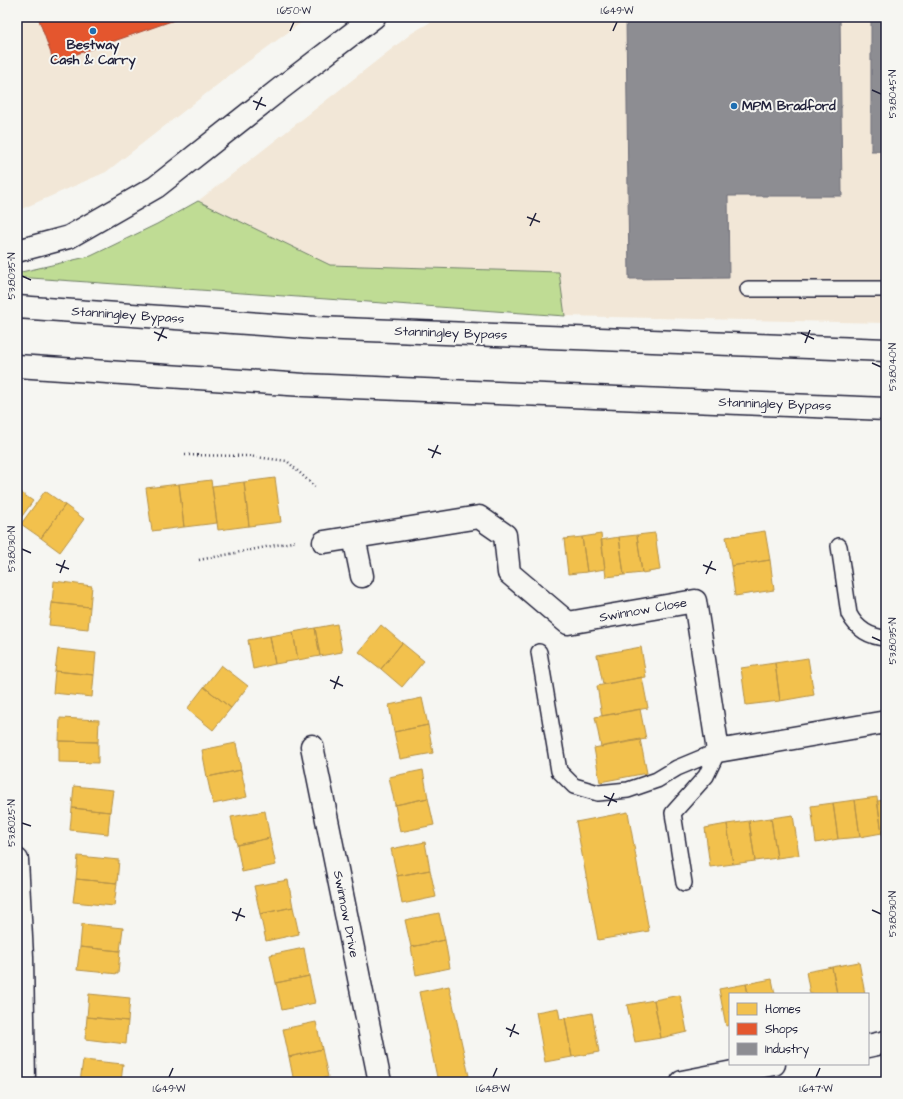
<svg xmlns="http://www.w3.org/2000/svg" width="903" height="1099" viewBox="0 0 903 1099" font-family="'Architects Daughter',sans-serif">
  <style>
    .built { fill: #f2e7d7 }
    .green { fill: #bfdc94; stroke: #707f68 }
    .homes { fill: #f2c14e; stroke: #b49148 }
    .shops { fill: #e4572e; stroke: #aa4732 }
    .industry { fill: #8d8d92; stroke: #6d6d78 }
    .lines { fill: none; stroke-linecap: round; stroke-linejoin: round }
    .service-casing { stroke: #22223b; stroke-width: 18 }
    .minor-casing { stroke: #22223b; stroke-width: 25 }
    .trunk-casing { stroke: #22223b; stroke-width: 25 }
    .path { stroke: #22223b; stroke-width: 2.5; stroke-dasharray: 1 3; stroke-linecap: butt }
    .service { stroke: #f6f6f2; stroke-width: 15 }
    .minor { stroke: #f6f6f2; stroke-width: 22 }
    .trunk { stroke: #f6f6f2; stroke-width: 22 }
    .ticks { fill: none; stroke: #22223b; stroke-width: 1.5 }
    .poi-dot { fill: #1f6fb2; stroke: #f6f6f2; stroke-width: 1.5 }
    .labels { text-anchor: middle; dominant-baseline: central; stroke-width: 4; stroke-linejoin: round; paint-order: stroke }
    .poi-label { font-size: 13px; font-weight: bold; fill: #22223b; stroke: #f6f6f2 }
    .street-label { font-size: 13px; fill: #22223b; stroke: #f6f6f2 }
    .neatline { fill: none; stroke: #22223b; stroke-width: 1.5 }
    .ticks-label { font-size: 10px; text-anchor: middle; fill: #22223b }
  </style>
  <rect width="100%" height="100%" fill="#f6f6f2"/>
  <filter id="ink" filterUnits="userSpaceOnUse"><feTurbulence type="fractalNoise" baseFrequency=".025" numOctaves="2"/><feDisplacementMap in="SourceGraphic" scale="8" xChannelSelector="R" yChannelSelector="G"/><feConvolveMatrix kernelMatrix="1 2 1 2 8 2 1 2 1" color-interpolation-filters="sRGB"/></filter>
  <g filter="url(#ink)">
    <!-- built -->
    <path class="built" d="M17,17H309L235,71L106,172L17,211Z
      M439,17H886V323L565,316L558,272L330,265L198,201L412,33Z"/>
    <!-- green -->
    <path class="green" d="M198,201L330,265L559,272L565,316L17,277V273L91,256L157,224Z"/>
    <!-- homes -->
    <path class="homes" d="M275,478L281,522L249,526L244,482Z
      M211,480L217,523L184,527L179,484Z
      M244,482L249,526L218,530L212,486Z
      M179,484L184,527L152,531L146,488Z
      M17,490L33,501L17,523Z
      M45,491L65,505L41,538L21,524Z
      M65,505L84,519L60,552L41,538Z
      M765,531L770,560L731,566L726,537Z
      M655,533L660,570L642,573L637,535Z
      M601,534L605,569L587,572L582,537Z
      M637,535L642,573L624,575L619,537Z
      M582,537L587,572L568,574L564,539Z
      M619,537L624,575L606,577L601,540Z
      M770,560L774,590L735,596L731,566Z
      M54,581L92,586L90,607L52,603Z
      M52,603L90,607L88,629L49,625Z
      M337,624L342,652L320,656L315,628Z
      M381,625L402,643L381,669L359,652Z
      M315,628L320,656L298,660L293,632Z
      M293,632L298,660L275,664L270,636Z
      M270,636L275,664L253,669L248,640Z
      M402,643L424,661L402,687L381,669Z
      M641,647L646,677L603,684L597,655Z
      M58,649L96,653L94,675L55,671Z
      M808,658L814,695L780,701L775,663Z
      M775,663L780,701L746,705L741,668Z
      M221,665L248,686L231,708L204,687Z
      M55,671L94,675L92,697L53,693Z
      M642,677L648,708L602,716L597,686Z
      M204,687L231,708L213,730L187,709Z
      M422,698L428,725L394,732L389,705Z
      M640,709L646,739L601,747L595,717Z
      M60,718L99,720L98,742L59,741Z
      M428,725L433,753L400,759L394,732Z
      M640,739L647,773L600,782L594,748Z
      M59,741L98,742V763L59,762Z
      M236,743L241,770L207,777L202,750Z
      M241,770L247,797L213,804L207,777Z
      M423,770L428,798L395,805L389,777Z
      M74,786L113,790L110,812L72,808Z
      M877,797L882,833L860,837L855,800Z
      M428,798L434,825L400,832L395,805Z
      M855,800L860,837L838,839L833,803Z
      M886,800V839L883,840L877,801Z
      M833,803L838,839L816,843L811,806Z
      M72,808L110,812L108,834L70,830Z
      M265,811L270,838L237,845L231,817Z
      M628,812L649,931L598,940L576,822Z
      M793,815L799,855L777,858L771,818Z
      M771,818L777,858L755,861L749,821Z
      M749,821L755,861L733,864L727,824Z
      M727,824L733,864L710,867L705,828Z
      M270,838L276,865L242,872L237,845Z
      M425,842L430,870L397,876L391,849Z
      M78,856L119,860L117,883L76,879Z
      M430,870L436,897L402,904L397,876Z
      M76,879L117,883L114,906L73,902Z
      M288,880L293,907L260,914L254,886Z
      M293,907L299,934L266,941L260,914Z
      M439,913L445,940L411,947L405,920Z
      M82,924L123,928L120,951L80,947Z
      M445,940L450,968L416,975L411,947Z
      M80,947L120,951L118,974L77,970Z
      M304,948L309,976L276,983L270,955Z
      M859,962L865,994H837L832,967Z
      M832,967L837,994H810L806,972Z
      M309,976L315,1003L282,1010L276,983Z
      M772,979L775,994H748L746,984Z
      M746,984L748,994H730V1025L726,1026L719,989Z
      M449,986L469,1076L438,1082L419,992Z
      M89,994L130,998L128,1021L87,1017Z
      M680,995L687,1032L661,1038L654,1000Z
      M654,1000L661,1038L635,1042L627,1005Z
      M558,1008L560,1019L565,1018L572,1057L545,1062L536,1012Z
      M592,1013L599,1052L572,1057L565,1018Z
      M87,1017L128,1021L126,1044L85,1039Z
      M316,1022L322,1049L289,1057L283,1029Z
      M322,1049L328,1077L304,1082H294L289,1057Z
      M83,1060L123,1064L121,1082H80Z"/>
    <!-- shops -->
    <path class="shops" d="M38,17H183L54,62Z"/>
    <!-- industry -->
    <path class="industry" d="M626,17H840L842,196H728L729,278L629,279Z
      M871,17H886V151H871Z"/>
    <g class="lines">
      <defs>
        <path id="service" d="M748,289H886
          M839,546L849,614C857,629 869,637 886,638
          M539,652L559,771L574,786L598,793L628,790L657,780L677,768L718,751
          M684,883L673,813L706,776L718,751"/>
        <path id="minor" d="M354,537L362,576
          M324,542L479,517L505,535L509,573L568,623L695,601L718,751L886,722
          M312,746L380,1082
          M17,860L22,957L24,1082
          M868,1046L886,1042
          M682,1082L774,1064"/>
        <path id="trunk" d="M17,251L69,237L156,187L280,89L374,17
          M17,307L317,328L886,350
          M17,366L304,385L886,409"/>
      </defs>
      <!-- service casing -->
      <use href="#service" class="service-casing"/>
      <!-- minor casing -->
      <use href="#minor" class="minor-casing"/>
      <!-- trunk casing -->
      <use href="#trunk" class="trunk-casing"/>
      <!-- path -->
      <path class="path" d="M185,455L248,456L287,461L315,487
        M199,560L297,541"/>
      <!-- service -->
      <use href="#service" class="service"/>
      <!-- minor -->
      <use href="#minor" class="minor"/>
      <!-- trunk -->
      <use href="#trunk" class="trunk"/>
    </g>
  </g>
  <!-- ticks -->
  <path class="ticks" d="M290,31L294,22M613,31L617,22M872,90L881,94M253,101L266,106M256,110L262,97M527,217L540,222M530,226L536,213M22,276L31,280M154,332L167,338M801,333L814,339M158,341L164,328M805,343L810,330M872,363L881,367M428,449L441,454M432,458L438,445M22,549L31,553M56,564L69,569M703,565L716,570M60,573L65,560M706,574L712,561M872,637L881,641M330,680L343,686M334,689L339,676M604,796L617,802M608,806L614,793M22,823L31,826M872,910L881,914M232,912L245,917M236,921L241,908M506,1028L519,1034M510,1037L515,1024M169,1077L173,1068M493,1077L497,1068M816,1077L820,1068"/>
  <!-- markers -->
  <g class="poi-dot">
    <circle cx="93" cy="31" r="4"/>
    <circle cx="734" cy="106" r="4"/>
  </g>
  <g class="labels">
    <!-- poi labels -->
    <g class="poi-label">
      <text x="93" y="45">Bestway<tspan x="93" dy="15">Cash &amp; Carry</tspan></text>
      <text x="742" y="106" text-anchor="start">MPM Bradford</text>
    </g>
    <!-- street labels -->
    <g class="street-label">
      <text transform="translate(128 315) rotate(4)">Stanningley Bypass</text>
      <text transform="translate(451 333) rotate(2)">Stanningley Bypass</text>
      <text transform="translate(775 404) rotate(2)">Stanningley Bypass</text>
      <text transform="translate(643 610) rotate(-10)">Swinnow Close</text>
      <text transform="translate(346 914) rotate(79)">Swinnow Drive</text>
    </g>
  </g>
  <!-- margin -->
  <rect width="903" height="1099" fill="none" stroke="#f6f6f2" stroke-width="44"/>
  <!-- legend -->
  <rect x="729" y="993" width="140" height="72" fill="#f6f6f2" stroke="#a1a1a9"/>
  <rect x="737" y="1003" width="20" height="12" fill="#f2c14e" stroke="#a1a1a9"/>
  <text x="765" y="1013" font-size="12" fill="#22223b">Homes</text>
  <rect x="737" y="1023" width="20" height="12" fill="#e4572e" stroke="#a1a1a9"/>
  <text x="765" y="1033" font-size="12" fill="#22223b">Shops</text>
  <rect x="737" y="1043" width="20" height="12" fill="#8d8d92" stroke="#a1a1a9"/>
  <text x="765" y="1053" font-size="12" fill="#22223b">Industry</text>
  <rect x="22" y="22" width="859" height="1055" class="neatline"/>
  <g class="ticks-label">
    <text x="294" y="14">1.650°W</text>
    <text x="617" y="14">1.649°W</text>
    <text transform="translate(892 94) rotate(-90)" y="4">53.8045°N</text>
    <text transform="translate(11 276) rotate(-90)" y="4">53.8035°N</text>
    <text transform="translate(892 367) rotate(-90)" y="4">53.8040°N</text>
    <text transform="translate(11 549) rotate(-90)" y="4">53.8030°N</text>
    <text transform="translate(892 641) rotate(-90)" y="4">53.8035°N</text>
    <text transform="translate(11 823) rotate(-90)" y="4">53.8025°N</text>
    <text transform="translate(892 914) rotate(-90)" y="4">53.8030°N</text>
    <text x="169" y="1092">1.649°W</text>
    <text x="493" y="1092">1.648°W</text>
    <text x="816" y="1092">1.647°W</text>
  </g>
</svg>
